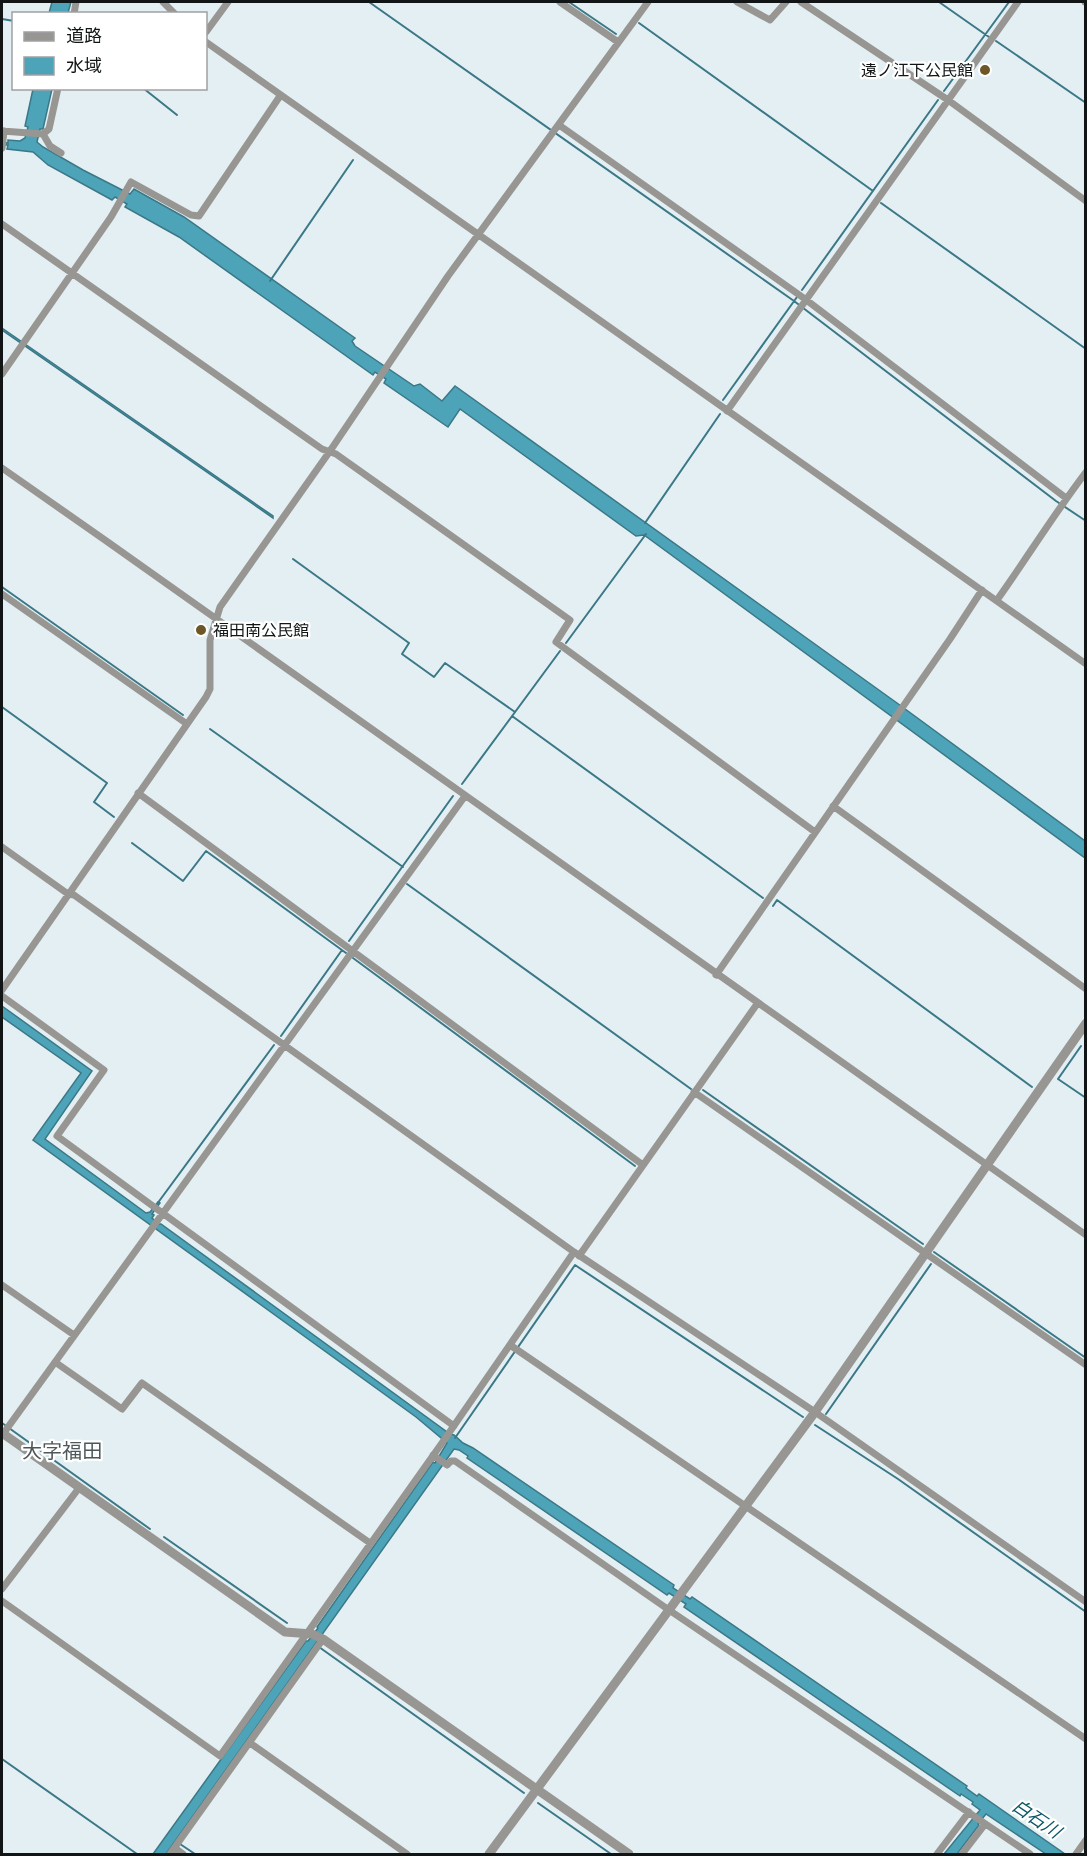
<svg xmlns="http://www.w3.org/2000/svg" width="1087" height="1856" viewBox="0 0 1087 1856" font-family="'Noto Sans','Noto Sans JP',sans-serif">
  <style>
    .water { fill: #4da3b8; stroke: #3b7887; stroke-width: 1.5 }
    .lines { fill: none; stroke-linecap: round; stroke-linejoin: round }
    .stream { stroke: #3b7887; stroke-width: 2 }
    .minor { stroke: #989692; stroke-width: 7 }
    .tertiary { stroke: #989692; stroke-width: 9 }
    .poi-dot { fill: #6e5727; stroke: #fff; stroke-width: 2 }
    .labels { text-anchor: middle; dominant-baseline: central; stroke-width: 4.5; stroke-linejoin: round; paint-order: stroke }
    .poi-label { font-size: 16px; fill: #111516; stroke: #fff; text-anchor: end }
    .water-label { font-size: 18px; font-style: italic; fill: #0d5766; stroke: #fff }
    .quarter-label { font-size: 20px; fill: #4e585b; stroke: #fff }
  </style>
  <rect width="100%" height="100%" fill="#e3eff2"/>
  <!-- water -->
  <path class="water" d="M52,2H71L68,13H49Z
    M33,89H52L43,129H40L37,142L43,147L83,170L130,194L134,189L184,217L355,338L352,341L355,346L414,386L420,384L442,401L455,386L897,703L1085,841V858L644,535L636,536L460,409L448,427L384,383L386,379L375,372L373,375L179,237L125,207L127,204L115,197L112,200L48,165L33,152L7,149L8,145H2V142L8,143V140L20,141L25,138L28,127L25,126Z
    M2,328L273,516V518L2,330Z
    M2,1006L92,1071L45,1139L146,1213L150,1212L158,1202L160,1203L152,1214L154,1215L152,1218L159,1224H161L450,1434L454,1435L463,1443L473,1448L674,1585L673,1588L690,1599L692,1597L967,1786L966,1788L977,1796L979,1794L1065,1854H1046L986,1814L978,1824L979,1825L957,1854H944L980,1810L972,1804L973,1802L961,1794L960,1796L684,1607L686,1604L669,1593L667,1595L467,1458L468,1456L459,1450L454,1449L166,1854H153L306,1641H308L318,1628L317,1627L433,1462L435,1463L447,1443L416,1417L33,1140L81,1073L2,1017Z"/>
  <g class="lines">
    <!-- stream -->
    <path class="stream" d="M369,2L794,301L1056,501L1086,521
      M569,2L616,34
      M939,2L989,37
      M2,19L14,21
      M639,23L873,191
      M996,41L1086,103
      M143,88L177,115
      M944,91L1009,2
      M881,203L1086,349
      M270,281L353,160
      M802,290L938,100
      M723,400L797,297
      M645,523L720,414
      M293,559L409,643L402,654L434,677L445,663L515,712
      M2,587L183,715
      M566,643L646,534
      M2,707L107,783L94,802L114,817
      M512,716L763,898
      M210,729L403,867
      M462,784L560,651
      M132,843L183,881L206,851L346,953
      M407,884L691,1089
      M773,906L777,900L1032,1087
      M349,941L453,796
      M353,958L635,1166
      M281,1036L342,950
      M1081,1046L1058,1079L1086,1098
      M703,1090L923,1244
      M157,1204L274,1045
      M934,1252L1086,1358
      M826,1414L931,1264
      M2,1423L150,1529
      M815,1425L898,1479L1086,1612
      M455,1438L575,1265L803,1417
      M164,1537L287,1623
      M319,1647L524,1793
      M2,1759L137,1854
      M538,1803L611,1854
      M180,1844L195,1854"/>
    <!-- minor -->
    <path class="minor" d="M163,2L175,14
      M560,2L618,42
      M737,2L770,20L786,2
      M801,2L948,100L1086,201
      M1085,2H1086
      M74,14L76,2
      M206,32L228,2
      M206,42L1086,664
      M559,125L805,299L1066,498
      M2,131L43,134L49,129L58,88
      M43,134L50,146L61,153
      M2,148L4,131
      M2,224L322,449L336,454L570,620L556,642L815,832
      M2,374L111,217L131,182L191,215L199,216L280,96
      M727,411L1018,2
      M2,468C365,721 723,981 1086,1235
      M2,594L187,724
      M997,600C1027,558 1054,514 1086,472
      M138,793L643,1165
      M833,806L1086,989
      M2,847L68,894L74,895L574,1252L815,1412L1086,1602
      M716,975L950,639L982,590
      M2,990L206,697L210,689V640L220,607L330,451L448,276L648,2
      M2,996L104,1070L57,1136L454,1426
      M694,1092L1086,1365
      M579,1256L757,1004
      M2,1285L74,1335
      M510,1345L1086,1739
      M55,1362L122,1409L142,1383L370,1543
      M3,1434L465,796
      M433,1455L447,1465L451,1461H455L669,1610L1030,1854
      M2,1589L79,1488
      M2,1601L220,1756L442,1443L574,1252
      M250,1743L407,1854
      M175,1848L183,1854
      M170,1854L323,1639
      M937,1854L969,1812
      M962,1854L985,1824
      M1076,1854L1086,1840"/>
    <!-- tertiary -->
    <path class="tertiary" d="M2,1433L285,1632L312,1634L323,1639L629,1854
      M489,1854L815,1412L1086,1023"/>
  </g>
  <!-- markers -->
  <g class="poi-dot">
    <circle cx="985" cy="70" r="6"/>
    <circle cx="201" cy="630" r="6"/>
  </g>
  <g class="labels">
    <!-- poi labels -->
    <g class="poi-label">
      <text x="973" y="70">遠ノ江下公民館</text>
      <text x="213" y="630" text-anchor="start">福田南公民館</text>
    </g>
    <!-- water labels -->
    <g class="water-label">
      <text transform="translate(1037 1818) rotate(34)">白石川</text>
    </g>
    <!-- quarter labels -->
    <g class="quarter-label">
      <text x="62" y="1450">大字福田</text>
    </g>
  </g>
  <!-- border -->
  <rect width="1087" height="1856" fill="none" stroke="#111516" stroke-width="6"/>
  <!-- legend -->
  <rect x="12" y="12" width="195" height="78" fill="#ffffff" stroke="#a0a1a2" stroke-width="1.5"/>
  <rect x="24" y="32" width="30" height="9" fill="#989692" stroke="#a0a1a2" stroke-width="1.5"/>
  <text x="66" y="42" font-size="18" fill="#111516">道路</text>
  <rect x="24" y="57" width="30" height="18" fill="#4da3b8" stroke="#a0a1a2" stroke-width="1.5"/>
  <text x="66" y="72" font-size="18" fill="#111516">水域</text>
</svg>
